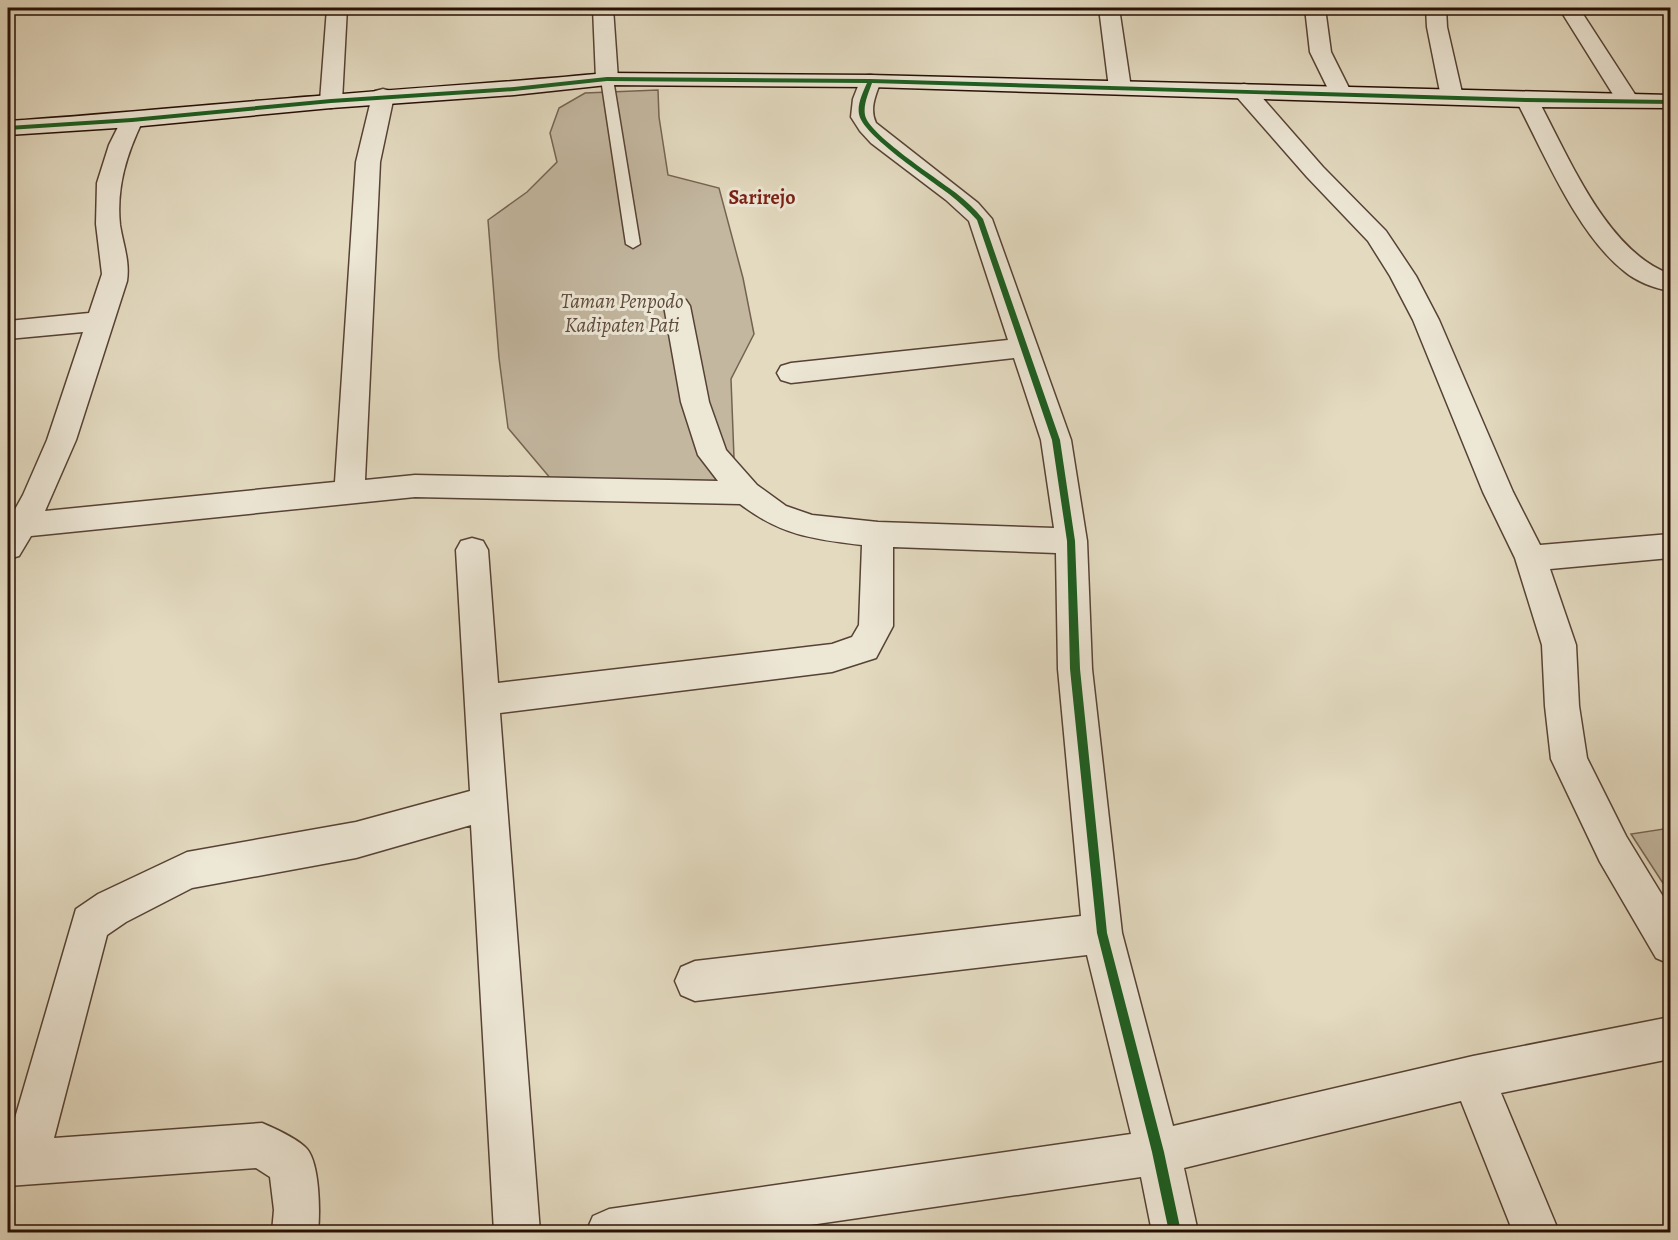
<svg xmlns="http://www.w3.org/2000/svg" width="1678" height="1240" viewBox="0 0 1678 1240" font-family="Alegreya,serif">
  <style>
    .green { fill: #c3b7a0; stroke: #756352; stroke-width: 1.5 }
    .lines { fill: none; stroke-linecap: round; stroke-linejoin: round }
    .lane-casing { stroke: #564234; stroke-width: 3 }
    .street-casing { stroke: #564234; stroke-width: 3 }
    .secondary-casing { stroke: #270f05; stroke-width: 3 }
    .lane { fill: #ede7d6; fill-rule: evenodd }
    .street { fill: #ede7d6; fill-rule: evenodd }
    .secondary { fill: #ede7d6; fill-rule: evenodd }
    .cycleway-casing { stroke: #ede7d6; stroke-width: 4 }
    .cycleway { fill: #1b5e20; fill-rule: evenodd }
    .labels { text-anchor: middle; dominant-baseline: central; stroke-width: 6; stroke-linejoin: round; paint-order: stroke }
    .far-quarter-label { font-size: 20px; font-weight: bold; fill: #7a1f14; stroke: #ede7d6 }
    .park-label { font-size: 21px; font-style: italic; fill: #5e4a3b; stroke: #ede7d6 }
  </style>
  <rect width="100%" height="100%" fill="#e3dac0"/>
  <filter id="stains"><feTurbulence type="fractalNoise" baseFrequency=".00333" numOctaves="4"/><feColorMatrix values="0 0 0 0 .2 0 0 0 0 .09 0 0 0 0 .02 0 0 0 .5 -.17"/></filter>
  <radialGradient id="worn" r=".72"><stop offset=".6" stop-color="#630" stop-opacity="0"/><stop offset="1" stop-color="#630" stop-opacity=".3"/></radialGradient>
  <!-- green -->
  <path class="green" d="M658,90L659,117L668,175L719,188L743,278L754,334L731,379L734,458L731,483L551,479L508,428L499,358L488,220L527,192L557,162L550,133L559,108L585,93Z
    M1670,828V894L1631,834Z"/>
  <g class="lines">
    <defs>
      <path id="lane" d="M607,75L613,79L640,244L633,248L626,244L601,79Z"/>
      <path id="street" d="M327,8H347L342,101L339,106L331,108L323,106L320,101Z
        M593,8H613L618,79L615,84L607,85L599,84L596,79Z
        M1099,8H1119L1131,88L1128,93L1120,94L1112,93L1109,88Z
        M1305,8H1325L1331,52L1352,94L1349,99L1341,101L1333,99L1310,52Z
        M1426,8H1446L1447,27L1463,97L1460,102L1452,104L1444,102L1441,97L1427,27Z
        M1559,8H1579L1638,99L1635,104L1627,106L1619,104Z
        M870,75L878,76L881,81C876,94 869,109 876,123L978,203L992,219L1071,440L1087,541L1092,669L1122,933L1173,1126L1473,1056L1670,1017V1059L1501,1093L1559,1232H1513L1461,1101L1184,1168L1198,1232H1152L1141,1177L762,1232H586L593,1216L609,1209L1131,1134L1087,955L695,1001L681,995L675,981L681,967L695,961L1081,916L1058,669L1056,553L893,547V626L876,658L832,672L500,713L540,1232H494L471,825L356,858L192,888L126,922L107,935L54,1138L262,1123C274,1128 298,1139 307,1149C320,1165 320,1213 318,1232H272L274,1210L270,1177L256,1168L8,1186V1142L76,909L98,894L187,852L356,822L470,791L456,550L461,541L472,538L483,541L488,550L498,683L832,644L852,637L859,625L862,545C812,539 781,535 740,504L415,497L31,536L19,556L8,559V522L23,495L47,440L83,332L8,339V321L89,313L102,274L96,224L97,183L109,145L124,115L132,113L140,115L143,120C127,153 116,187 120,225C123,244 130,261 127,281L76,440L45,511L335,482L356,162L372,96L375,91L383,89L391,91L394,96L380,162L365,480L415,475L718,481L698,455L681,402L664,306L668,300L677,297L686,300L690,306L709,402L726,450L757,485L786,506L812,515L878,522L1054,528L1041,440L1014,358L791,383L781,380L777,373L781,366L791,363L1008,340L969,221L946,200L871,143L860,131L851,117L853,99L862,76Z
        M1244,84L1252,86L1323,167L1386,231L1416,276L1439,320L1513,492L1540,545L1670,534V558L1550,569L1576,645L1579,706L1587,758L1626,836L1670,908V964L1656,958L1600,862L1551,759L1545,706L1542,645L1515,558L1483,492L1413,320L1390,276L1368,241L1307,177L1236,96L1233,91L1236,86Z
        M1527,93L1535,95L1538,100C1569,157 1606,251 1670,274V291C1654,288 1637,282 1624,271C1577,234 1544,153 1516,100L1519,95Z"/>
      <path id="secondary" d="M607,73L870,75L1670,95V108L1527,107L870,87L607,85L514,95L331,108L132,127L8,135V121C116,114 223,103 330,95C423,87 515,82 607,73Z"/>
    </defs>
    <!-- lane casing -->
    <use href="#lane" class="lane-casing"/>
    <!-- street casing -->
    <use href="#street" class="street-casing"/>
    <!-- secondary casing -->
    <use href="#secondary" class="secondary-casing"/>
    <!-- lane -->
    <use href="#lane" class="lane"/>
    <!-- street -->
    <use href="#street" class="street"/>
    <!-- secondary -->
    <use href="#secondary" class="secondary"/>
    <defs>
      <path id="cycleway" d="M607,77L870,79L1527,98L1670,100V104L1527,102L872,83C869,92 863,104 865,115C868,134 938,179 956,193C966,201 975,209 983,219L1060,440L1075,541L1080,669L1107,933L1164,1152L1181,1232H1169L1152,1152L1097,933L1070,669L1067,541L1052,440L977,220C968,210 959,202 949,194C931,180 862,135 859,114C857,104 863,92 867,83L607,81L514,91L331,103L132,122L8,130V126L132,118L331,99L514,87Z"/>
    </defs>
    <!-- cycleway casing -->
    <use href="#cycleway" class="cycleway-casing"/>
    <!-- cycleway -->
    <use href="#cycleway" class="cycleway"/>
  </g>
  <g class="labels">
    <!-- far-quarter labels -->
    <g class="far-quarter-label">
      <text x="762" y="197">Sarirejo</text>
    </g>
    <!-- park labels -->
    <g class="park-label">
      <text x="622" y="301">Taman Penpodo<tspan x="622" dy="24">Kadipaten Pati</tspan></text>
    </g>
  </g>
  <!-- margin -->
  <rect width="1678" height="1240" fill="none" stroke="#e3dac0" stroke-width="30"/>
  <rect x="9" y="9" width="1660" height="1222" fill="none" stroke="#270f05" stroke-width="3"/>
  <rect x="15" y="15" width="1648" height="1210" fill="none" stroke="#270f05" stroke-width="1.5"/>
  <rect width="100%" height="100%" filter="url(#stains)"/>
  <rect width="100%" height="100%" fill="url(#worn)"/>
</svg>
